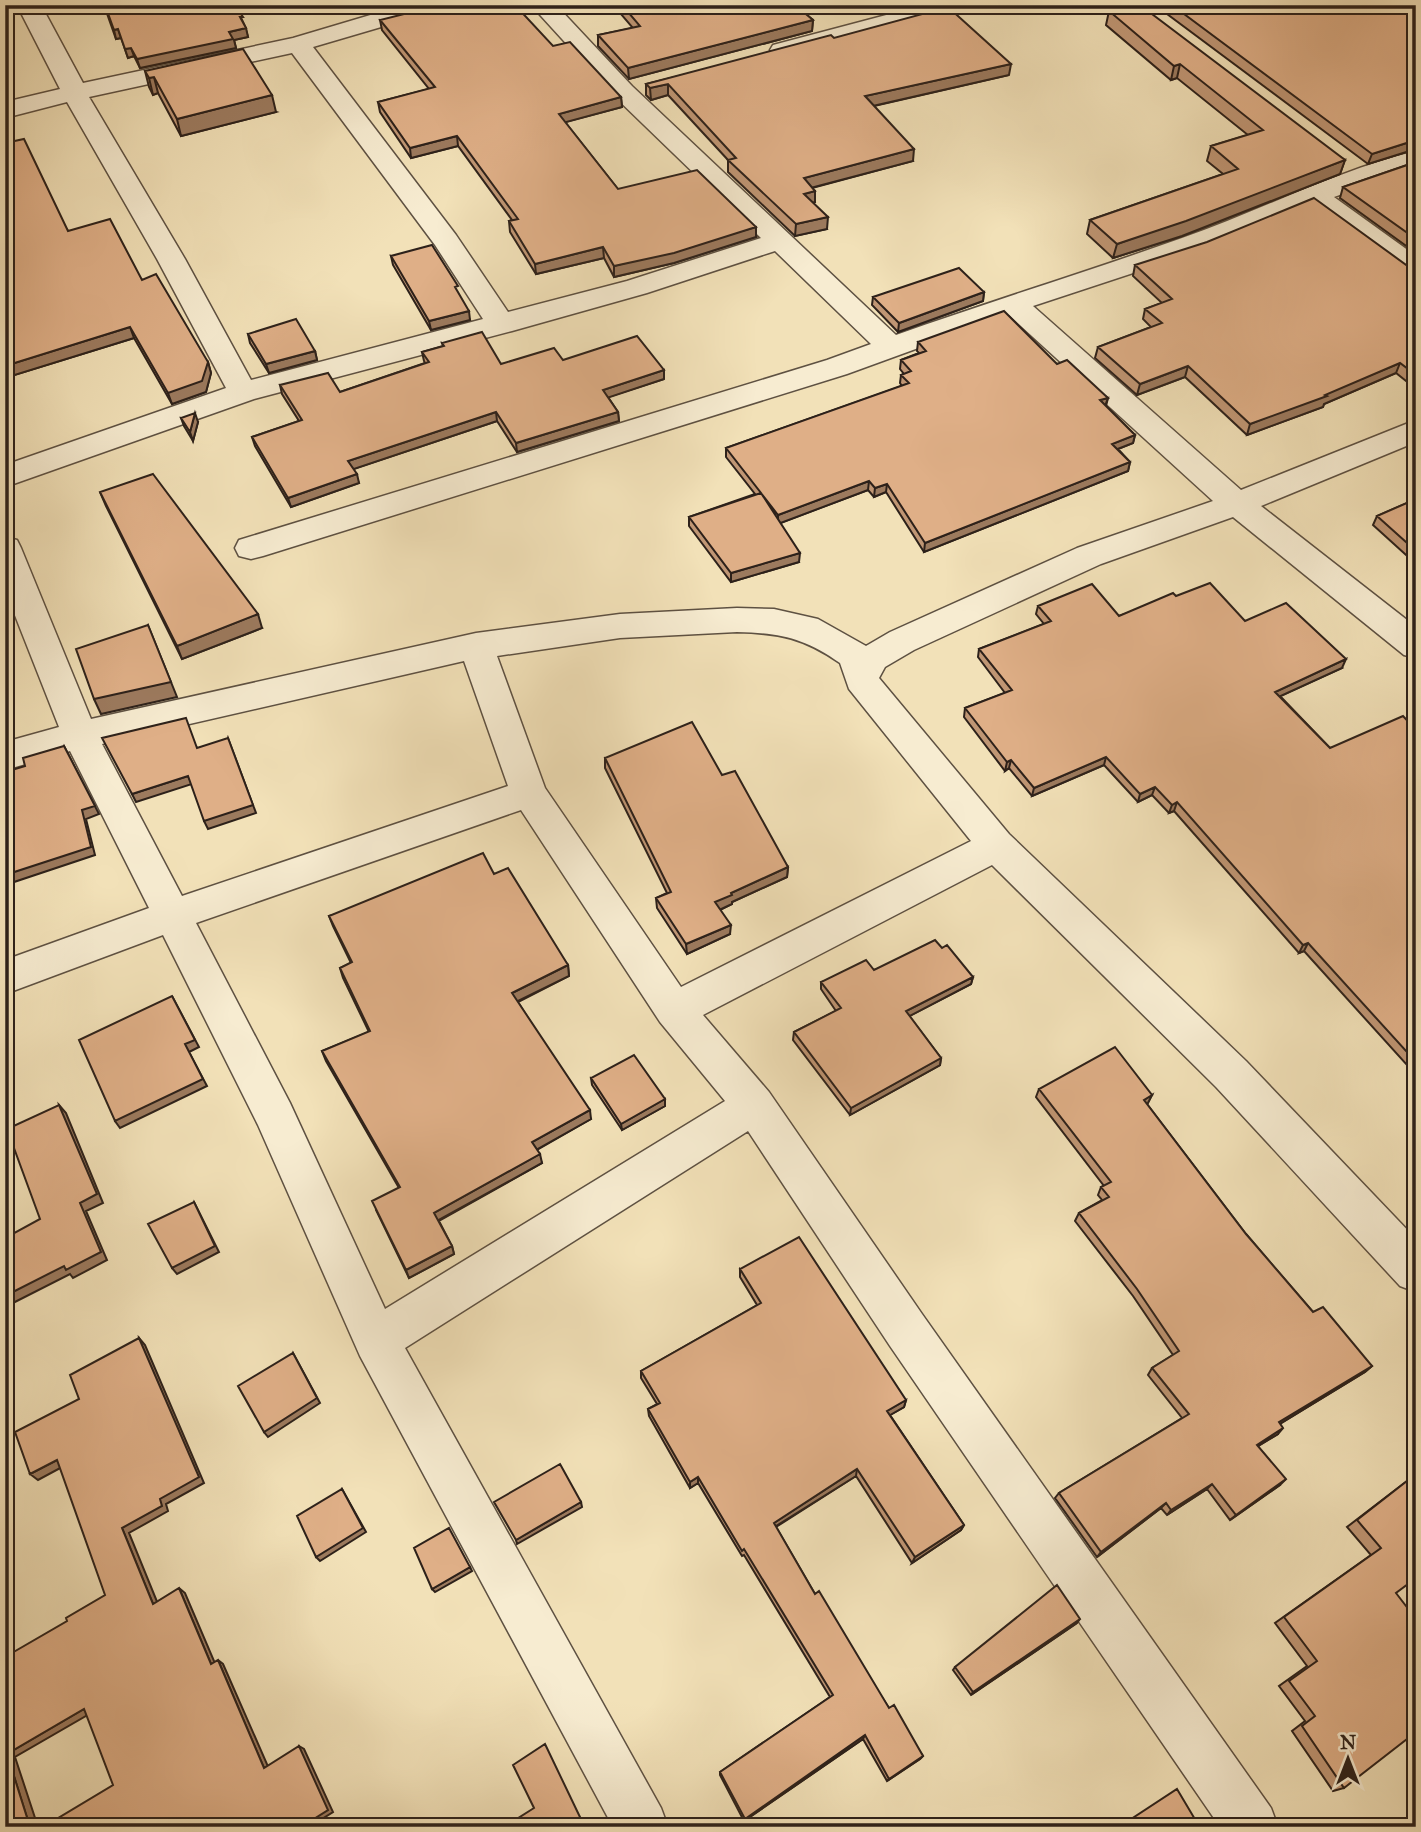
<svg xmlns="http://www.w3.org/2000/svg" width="1421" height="1832" viewBox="0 0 1421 1832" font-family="'IM FELL Great Primer',serif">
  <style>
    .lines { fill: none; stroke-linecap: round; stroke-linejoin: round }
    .minor-casing { stroke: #5e5142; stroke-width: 3 }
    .minor { fill: #f7ecd1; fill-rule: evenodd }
    .wall { fill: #c09674; stroke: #2d211a; stroke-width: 2 }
    .shaded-wall { fill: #9c7a5e; stroke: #2d211a; stroke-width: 2 }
    .building { fill: #dfaf87; stroke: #2d211a; stroke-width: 2 }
  </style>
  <rect width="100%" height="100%" fill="#f2e1b8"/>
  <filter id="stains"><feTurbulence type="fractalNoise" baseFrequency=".00286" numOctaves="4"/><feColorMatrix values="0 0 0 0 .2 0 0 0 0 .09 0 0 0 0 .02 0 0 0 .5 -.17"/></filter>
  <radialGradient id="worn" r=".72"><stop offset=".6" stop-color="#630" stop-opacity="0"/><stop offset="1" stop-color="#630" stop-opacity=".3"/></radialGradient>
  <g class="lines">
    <defs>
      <path id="minor" d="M17,5H41L83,83L293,38L404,5H443L439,10L313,47L456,235L508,312L627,281L761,238L614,96L531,5H556L632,86L896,335C991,301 1087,272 1182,238C1260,211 1335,171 1416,151V168L1334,197L1416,256V277L1406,275L1311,206L1203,250L1033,306L1241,490L1416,420V442L1261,506L1416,627V658L1404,655L1233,517L1101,564L914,650L885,667L879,678L1009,834L1246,1061L1416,1239V1292L1400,1286L1216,1087L992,865L703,1015L769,1092L922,1314L1271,1808L1278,1827H1220L890,1346L748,1131L405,1348L661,1808L668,1827H613L360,1356L258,1125L163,935L5,994V960L149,908L70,751L5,770V742L59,727L5,590V537L17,540L21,548L91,719L476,633L620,614L737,608L774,609L818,619L866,646L890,632L1077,548L1213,501L1009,315L847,374L263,556L251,559L239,556L235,548L239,540L827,360L871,344L775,251L647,293L512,331L254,399L5,487V465L226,388L157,259L67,102L5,118V102L60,89ZM292,53L435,245L483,319L251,380L185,259L89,97ZM737,632C780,633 804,638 840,663L849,689L971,841L681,987L545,788L497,656L620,638ZM464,661L508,786L182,896L102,744ZM521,810L660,1022L725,1101L385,1309L290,1103L196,923Z
        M924,5H965L961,10L782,57L773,55L770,50L773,45Z"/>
    </defs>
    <!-- minor casing -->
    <use href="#minor" class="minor-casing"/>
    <!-- minor -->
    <use href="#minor" class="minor"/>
  </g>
  <!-- wall -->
  <path class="wall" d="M104,5H235L245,26L248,37L234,40L236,48L140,68L134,56L128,58L121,38L116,39Z
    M620,5H795L813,20L812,31L629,79L598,46V35L633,28L620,13Z
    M1159,5H1407L1416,10V149L1368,164L1159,8Z
    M1109,11L1345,160L1340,174L1182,236L1113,258L1087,234L1090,220L1223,174L1207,161L1211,146L1248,135L1177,78L1171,80L1106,25Z
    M380,20L553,46L621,97L622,107L565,122L618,189L756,237L674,263L614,277L604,258L536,274L510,232L509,221L512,220L458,146L411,158L380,112L378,102L429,89L382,30Z
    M834,38L1009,75L874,106L913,161L812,188L815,202L813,203L827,229L795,236L728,172V160L668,95L651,100L646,95V84Z
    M145,71L276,112L181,136L158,93L153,95L149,87Z
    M5,143L68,231L142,280L208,362L211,373L206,392L172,404L134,338L5,378Z
    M1416,162V253L1340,198L1343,187Z
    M391,256L459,295L470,320L431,330L393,265Z
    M1135,265L1409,267L1416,268V389L1396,373L1324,404L1323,407L1247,435L1185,377L1137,395L1095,358L1098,347L1151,327L1143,319L1145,309L1162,303L1133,276Z
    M984,292L983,301L898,332L872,305L873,297Z
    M248,334L315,351L317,360L269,373L250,343Z
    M918,342L1057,364L1108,398L1106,406L1135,435L1133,443L1118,449L1130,462L1128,471L924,552L886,492L874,497L868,490L780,523L799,562L731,582L689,526V517L755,494L726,457V448L902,386L900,383L901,375L904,374L900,369L901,360L919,353L917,351Z
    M442,343L501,364L563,360L664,379L608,397L618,412L619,421L517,452L497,421L353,469L359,483L291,507L255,446L252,437L299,421L282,394L280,385L340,392L425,363L424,361L422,352L443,346Z
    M181,418L198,422L193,441L184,426Z
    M100,492L262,628L182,659L106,506Z
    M1416,499V564L1373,525L1377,516Z
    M1176,596L1245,621L1342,668L1280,696L1330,748L1416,730V1075L1304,951L1299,953L1174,811L1169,813L1152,795L1138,802L1104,765L1032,796L1009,768L1005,771L964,717L965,708L1005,693L978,657L979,649L1044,624L1036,614L1038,606L1119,616Z
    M605,758L722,775L788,867L787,877L732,902V904L720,910L730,934L687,954L657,908L656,898L667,893L605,768Z
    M494,874L568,965L569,976L518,1002L591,1119L537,1150L542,1163L439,1221L452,1246L454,1254L409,1278L376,1210L399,1188L326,1061L322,1051L369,1032L343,978L340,968L351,963L333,926L329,916Z
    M942,948L973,977L971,984L909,1016L941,1058L940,1065L850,1115L793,1040L794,1032L836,1011L821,989V982L874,970Z
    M591,1078L665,1099V1106L622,1130L592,1085Z
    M1039,1089L1152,1095L1147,1104L1246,1234L1313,1312L1372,1366L1365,1372L1280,1424L1278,1434L1258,1446L1280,1485L1230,1520L1207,1489L1167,1515L1161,1508L1097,1557L1055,1498L1059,1493L1182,1418L1148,1375L1152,1368L1173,1355L1133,1296L1075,1221L1079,1213L1102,1200L1098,1195L1101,1187L1104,1186L1036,1097Z
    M740,1269L906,1400L904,1407L890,1415L964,1525L961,1530L912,1563L856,1476L776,1527L815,1594L889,1708L923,1756L920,1759L887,1781L863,1739L744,1821L720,1775V1772L830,1697L744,1555L742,1556L698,1483L690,1488L649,1416L648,1409L657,1404L641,1378V1371L757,1305L740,1277Z
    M1416,1474L1396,1593L1344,1788L1333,1791L1292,1731L1305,1721L1279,1686L1307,1666L1275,1623L1371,1555L1347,1527Z
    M1077,1623L971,1695L953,1670L955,1667Z"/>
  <!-- shaded-wall -->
  <path class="shaded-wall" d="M813,20L812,31L629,79L628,68Z
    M246,28L248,37L234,40L236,48L140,68L137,59L229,32Z
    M118,29L121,38L116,39L114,30Z
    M131,48L134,56L128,58L125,49Z
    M1011,64L1009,75L864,108L865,96Z
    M1180,64L1177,78L1171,80L1174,66Z
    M154,77L158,93L153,95L149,78Z
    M668,84V95L651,100L650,88Z
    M272,95L276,112L181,136L177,119Z
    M621,97L622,107L559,124V114Z
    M457,136L458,146L411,158L410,148Z
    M1416,140V149L1368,164L1372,154Z
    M914,149L913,161L803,190L804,178Z
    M1345,160L1340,174L1182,236L1113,258L1117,244Z
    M815,191V202L804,206V194Z
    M828,217L827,229L795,236L796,224Z
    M756,227V237L674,263L614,277V266Z
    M603,247L604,258L536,274L535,264Z
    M984,292L983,301L898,332L899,323Z
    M469,311L470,320L431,330L429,321Z
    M130,327L134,338L5,378V366Z
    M315,351L317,360L269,373L266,364Z
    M208,362L211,373L206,392L172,404L168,393Z
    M1400,363L1396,373L1324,404L1323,407L1247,435L1250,424Z
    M1188,366L1185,377L1137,395L1140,384Z
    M664,370V379L604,399L603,390Z
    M1108,398L1105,406L1100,400Z
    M496,412L497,421L351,470L348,461Z
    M618,412L619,421L517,452L516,443Z
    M195,413L198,422L193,441L190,432Z
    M1135,435L1133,443L1110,452L1112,444Z
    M1130,462L1128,471L924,552L925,543Z
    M357,474L359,483L291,507L288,498Z
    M869,481L868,490L778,524V515Z
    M887,484L886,492L874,497L875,488Z
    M800,553L799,562L731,582V573Z
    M258,614L262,628L182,659L177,646Z
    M148,625L177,697L101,714L94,699Z
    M1346,659L1342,668L1272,700L1275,692Z
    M228,738L256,813L208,829L204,821Z
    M64,746L99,814L86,819L95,855L5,885V875Z
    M1106,757L1104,765L1032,796L1034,788Z
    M1011,760L1009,768L1005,771L1007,762Z
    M188,776L192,784L136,802L132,794Z
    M1155,787L1152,795L1138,802L1140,794Z
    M1177,802L1174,811L1169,813L1172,805Z
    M788,867L787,877L732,902V904L715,912V902L731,893Z
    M731,925L730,934L687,954L686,944Z
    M1308,943L1304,951L1299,953L1303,945Z
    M568,965L569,976L514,1003L512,993Z
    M973,977L971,984L904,1019L906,1011Z
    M172,996L199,1047L189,1052L207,1086L120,1128L115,1121L185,1044Z
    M941,1058L940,1065L850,1115L851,1108Z
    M1152,1095L1148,1103L1140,1108L1144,1100Z
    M665,1099V1106L622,1130L621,1124Z
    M59,1105L66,1113L103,1203L86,1211L107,1260L73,1278L70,1274L5,1307V1296L80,1203Z
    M590,1110L591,1119L534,1151L532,1142Z
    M540,1154L542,1163L437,1221L434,1213Z
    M194,1202L219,1252L177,1274L172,1268Z
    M452,1246L454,1254L409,1278L406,1270Z
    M139,1338L145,1345L204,1483L166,1504L168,1511L129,1533L160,1609L153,1604L122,1528L160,1499Z
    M293,1353L320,1403L268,1437L264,1432Z
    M1372,1366L1365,1372L1273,1428L1279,1422Z
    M906,1400L904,1407L885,1418L887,1411Z
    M1283,1428L1278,1434L1252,1450L1257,1445Z
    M57,1460L64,1466L38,1480L30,1474Z
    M857,1469L856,1476L773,1528L774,1523Z
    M698,1477V1483L690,1488V1482Z
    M1286,1479L1280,1485L1230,1520L1236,1515Z
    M1212,1484L1207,1489L1167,1515L1171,1510Z
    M342,1489L366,1532L320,1561L316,1557Z
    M581,1502L582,1507L517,1544L516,1540Z
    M1166,1503L1161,1508L1097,1557L1101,1552Z
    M964,1525L961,1530L912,1563L915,1557Z
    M470,1567L472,1571L435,1592L432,1589Z
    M179,1588L185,1593L217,1668L211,1664Z
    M1080,1619L1077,1623L971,1695L973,1692Z
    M218,1660L223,1664L270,1771L264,1768Z
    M84,1709L91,1713L15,1757L38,1827H30L7,1754Z
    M865,1735L863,1739L744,1821L745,1819Z
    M299,1746L304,1749L333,1812L309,1827H301Z
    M923,1756L920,1759L887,1781L889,1779Z"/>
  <!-- building -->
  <path class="building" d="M105,5H235L243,17H240L246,28L229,32L233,39L137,59L131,48L125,49L118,29L114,30Z
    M440,5H515L553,46L570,42L621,97L559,114L618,189L697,170L756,227L674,253L614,266L603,247L535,264L509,221L518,219L457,136L410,148L378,102L435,87L380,20Z
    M622,5H795L813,20L628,68L598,35L640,26Z
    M1127,5H1140L1345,160L1186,221L1117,244L1090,220L1238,169L1211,146L1263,130L1180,64L1174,66L1109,11Z
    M1172,5H1407L1416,10V29L1411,31L1416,34V140L1372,154Z
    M948,7L1011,64L865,96L914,149L804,178L815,191L804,194L828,217L796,224L728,160L736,158L668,84L650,88L646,84L831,35L834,38Z
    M243,49L272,95L177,119L154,77L149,78L145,71Z
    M24,139L68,231L110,219L142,280L156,274L208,362L202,381L168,393L130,327L5,366V143Z
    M1416,162V239L1343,187Z
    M1314,198L1409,267L1416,268V375L1400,363L1325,395L1327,396L1250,424L1188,366L1140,384L1098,347L1162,323L1145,309L1172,299L1135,265L1207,242Z
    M432,245L458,286L455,287L469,311L429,321L391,256Z
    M959,268L984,292L899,323L873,297Z
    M1004,311L1057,364L1067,360L1108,398L1100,400L1135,435L1112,444L1130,462L925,543L887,484L875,488L869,481L778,515L761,493L800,553L731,573L689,517L761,493L726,448L909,383L901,375L911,371L901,360L926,351L918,342Z
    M296,319L315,351L266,364L248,334Z
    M482,332L501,364L554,348L563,360L637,336L664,370L603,390L618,412L516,443L496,412L348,461L357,474L288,498L252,437L302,420L280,385L328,373L340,392L429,362L422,352L444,346L442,343Z
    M195,413L190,432L181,418Z
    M153,474L258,614L177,646L100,492Z
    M1416,499V551L1377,516Z
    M1210,583L1245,621L1286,603L1346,659L1275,692L1330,748L1403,716L1416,730V1062L1308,943L1303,945L1177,802L1172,805L1155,787L1140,794L1106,757L1034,788L1011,760L1007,762L965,708L1012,690L979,649L1051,621L1038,606L1092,584L1119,616L1173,593L1176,596Z
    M148,625L171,682L94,699L76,649Z
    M186,718L197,748L228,738L253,805L204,821L188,776L132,794L102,738Z
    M692,722L722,775L735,771L788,867L731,893L732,895L715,902L731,925L686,944L656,898L671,892L605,758Z
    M64,746L95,806L82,810L91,847L5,875V772L25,766L23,758Z
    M483,853L494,874L508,868L568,965L512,993L590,1110L532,1142L540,1154L434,1213L452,1246L406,1270L372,1201L400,1187L322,1051L370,1031L340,968L352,962L329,916Z
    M935,940L942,948L947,945L973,977L906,1011L941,1058L851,1108L794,1032L841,1008L821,982L866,960L874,970Z
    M172,996L195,1040L185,1044L203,1079L115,1121L79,1040Z
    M1115,1047L1152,1095L1144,1100L1246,1234L1313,1312L1323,1307L1372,1366L1279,1422L1283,1428L1257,1445L1286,1479L1236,1515L1212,1484L1171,1510L1166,1503L1101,1552L1059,1493L1189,1414L1152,1368L1179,1351L1137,1289L1079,1213L1109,1197L1101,1187L1111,1182L1039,1089Z
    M634,1055L665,1099L621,1124L591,1078Z
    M59,1105L97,1194L80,1203L101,1252L66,1270L64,1266L5,1296V1238L40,1219L7,1129Z
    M194,1202L215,1246L172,1268L148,1224Z
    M799,1237L906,1400L887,1411L964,1525L915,1557L857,1469L774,1523L815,1594L819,1591L889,1708L894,1705L923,1756L889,1779L865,1735L745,1819L720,1772L833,1695L744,1549L742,1551L698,1477L690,1482L648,1409L660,1403L641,1371L761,1303L740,1269Z
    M139,1338L199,1477L160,1499L162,1506L122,1528L153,1604L179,1588L211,1664L218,1660L264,1768L299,1746L328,1810L301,1827H58L55,1820L113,1785L84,1709L7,1754L30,1827H5V1657L67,1621L66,1618L105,1595L57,1460L30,1474L15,1432L79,1399L70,1375Z
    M293,1353L317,1398L264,1432L238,1386Z
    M560,1464L581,1502L516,1540L494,1502Z
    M1416,1474V1578L1396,1593L1416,1619V1732L1344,1788L1302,1726L1315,1716L1289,1681L1317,1661L1284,1617L1381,1548L1357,1520Z
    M342,1489L363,1528L316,1557L297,1516Z
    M449,1528L470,1567L432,1589L414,1548Z
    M1057,1585L1080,1619L973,1692L955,1667Z
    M545,1744L579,1815L585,1827H504L534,1808L513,1765Z
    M1177,1789L1199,1826L1197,1827H1119Z"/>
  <!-- margin -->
  <rect width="1421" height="1832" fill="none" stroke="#f2e1b8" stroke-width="28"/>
  <rect x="7" y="7" width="1407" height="1818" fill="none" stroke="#2d211a" stroke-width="3.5"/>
  <rect x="14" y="14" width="1393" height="1804" fill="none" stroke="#2d211a" stroke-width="2"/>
  <!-- north arrow -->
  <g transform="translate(1348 1759)" stroke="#f7ecd1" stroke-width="5" paint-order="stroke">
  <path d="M0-5L12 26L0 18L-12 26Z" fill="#2d211a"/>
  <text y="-10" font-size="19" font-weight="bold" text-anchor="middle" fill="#2d211a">N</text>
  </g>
  <rect width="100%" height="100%" filter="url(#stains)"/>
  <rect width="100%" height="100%" fill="url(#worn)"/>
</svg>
